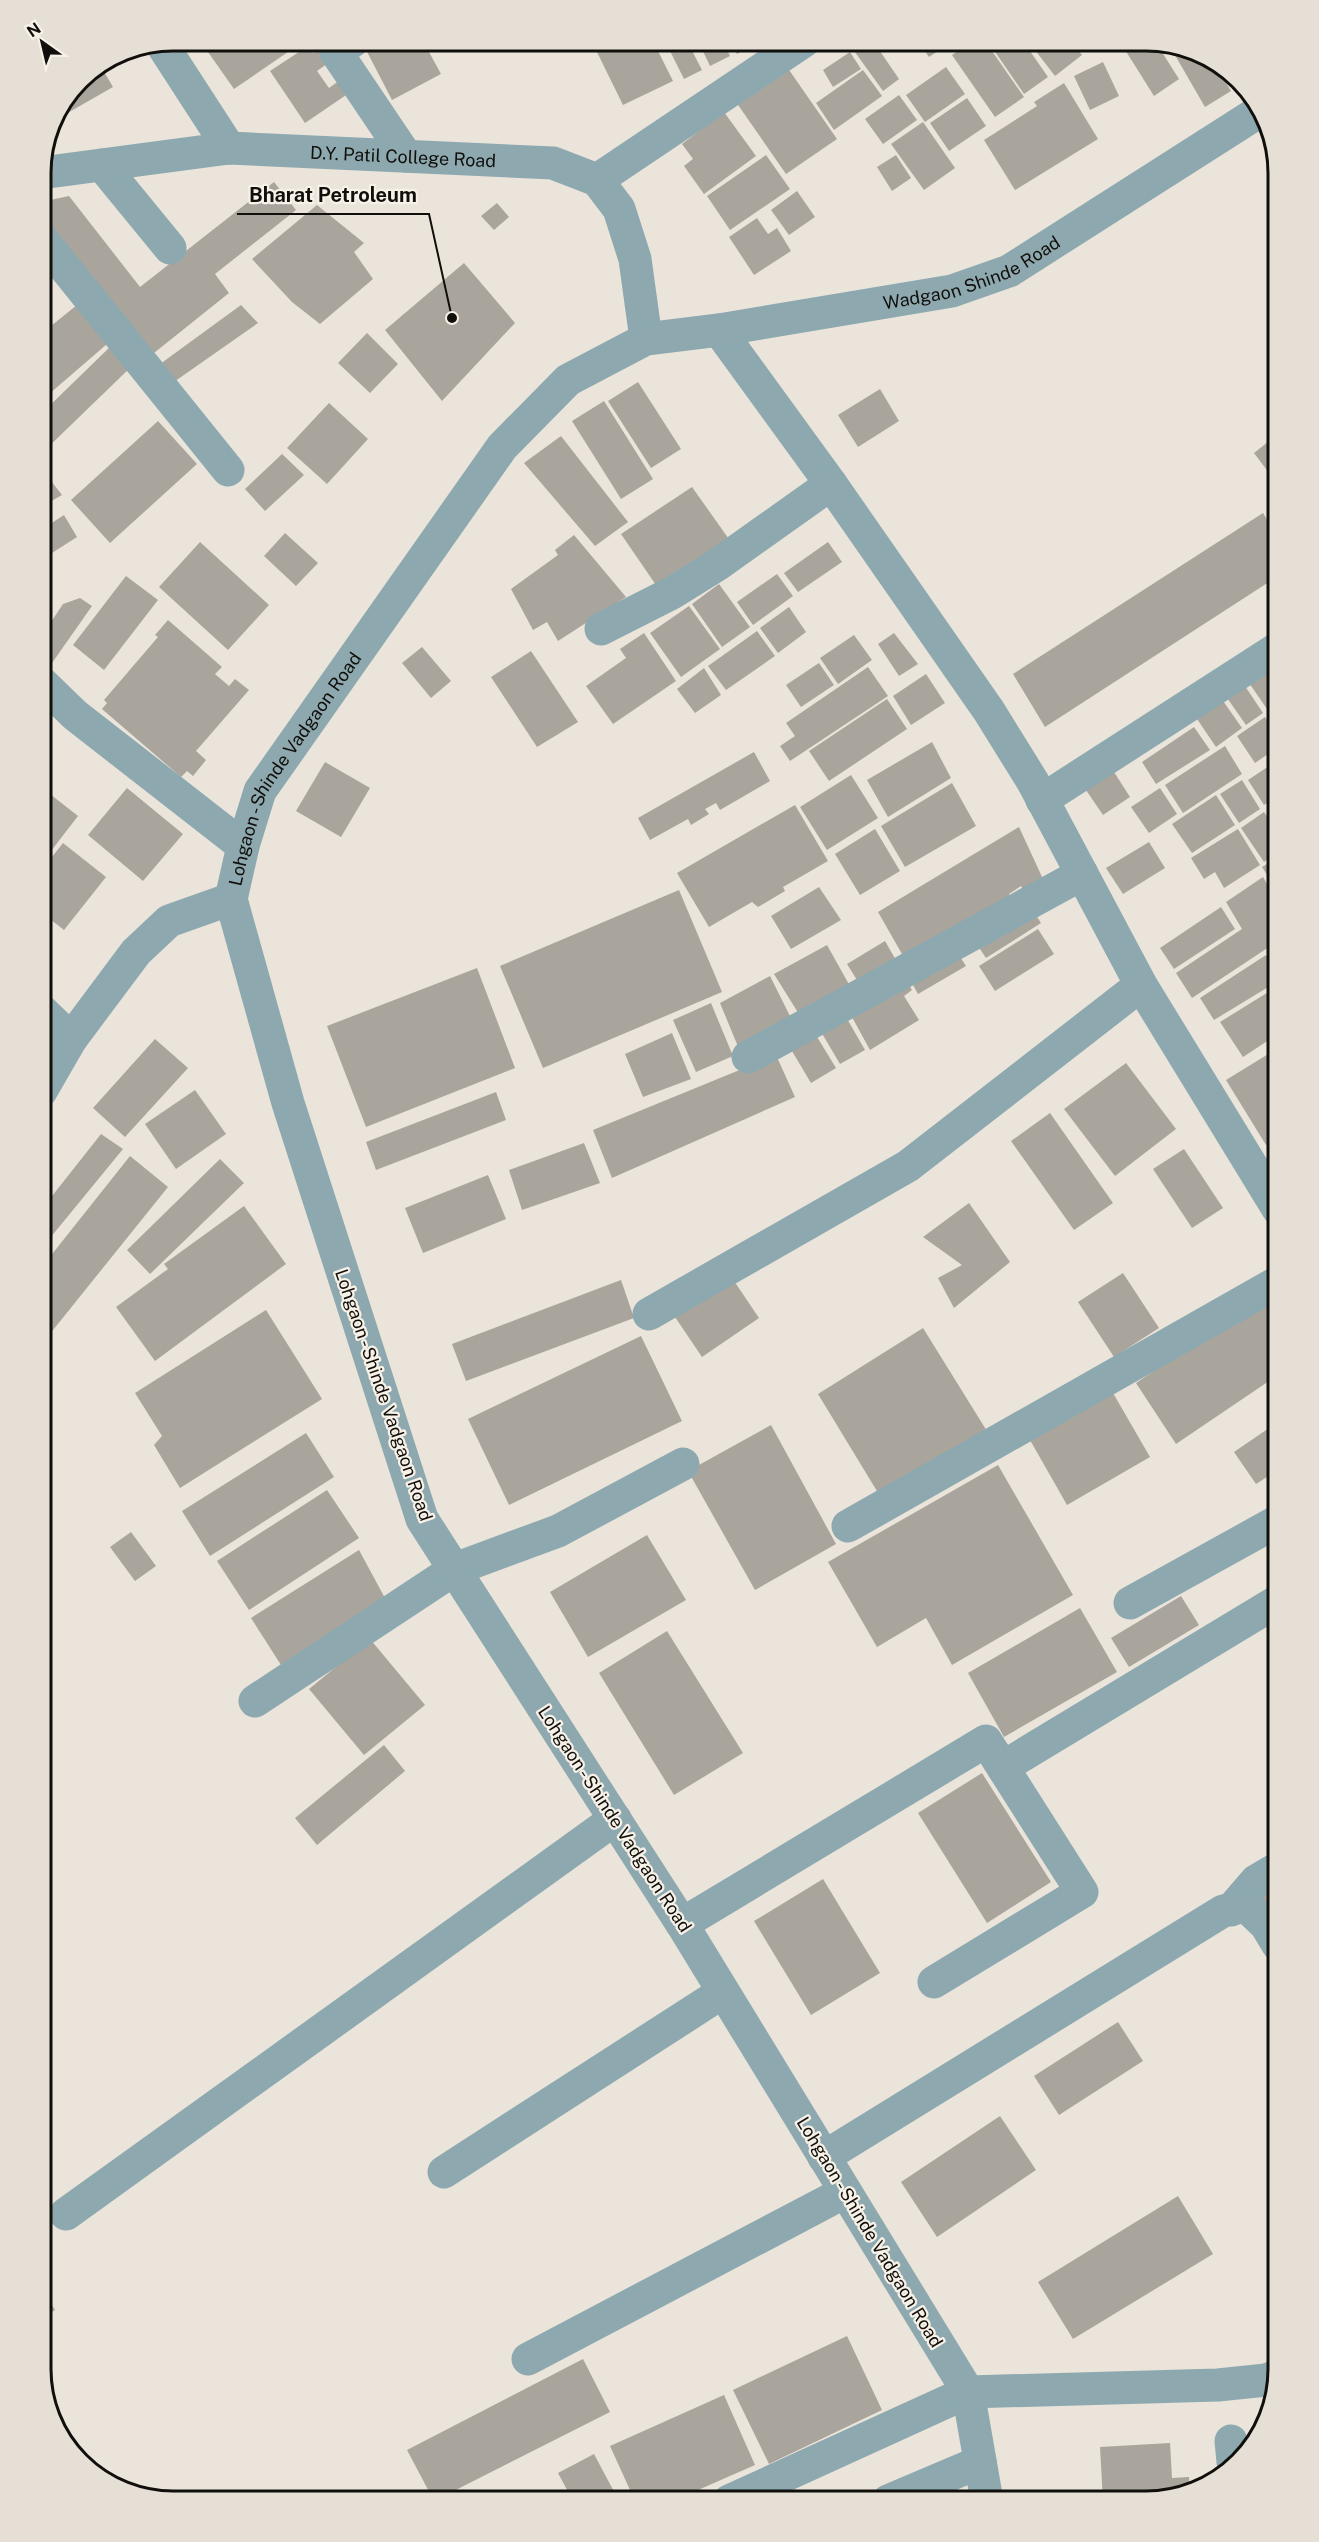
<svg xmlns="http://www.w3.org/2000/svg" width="1319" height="2542" viewBox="0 0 1319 2542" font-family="'Public Sans',sans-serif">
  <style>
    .building { fill: #aaa59c }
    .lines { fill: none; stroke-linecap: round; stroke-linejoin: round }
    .minor { stroke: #8da9af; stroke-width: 33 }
    .labels { text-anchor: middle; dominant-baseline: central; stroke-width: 4.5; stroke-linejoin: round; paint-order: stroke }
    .street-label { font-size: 18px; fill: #110f0c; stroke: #f7f1e7 }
    .rim { fill: none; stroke: #110f0c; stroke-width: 3 }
    .leader { fill: none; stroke: #110f0c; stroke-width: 2 }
    .callout-dot { fill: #110f0c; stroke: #f7f1e7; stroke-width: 2 }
    .callout-label { font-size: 20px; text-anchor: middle; font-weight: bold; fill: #110f0c; stroke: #f7f1e7; stroke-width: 4.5; stroke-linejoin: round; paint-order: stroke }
  </style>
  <rect width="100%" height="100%" fill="#eae4da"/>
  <!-- building -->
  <path class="building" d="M204,41H304L234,89L201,42Z
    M374,41H423L441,74L392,100L364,46Z
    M604,41H653L673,81L623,105L594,46Z
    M665,41H687L702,70L684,79Z
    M698,41H723L730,56L710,66Z
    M730,41H760L737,54Z
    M863,41H873L899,79L883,91L852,48Z
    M918,41H953L929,57Z
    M973,41H985L1024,97L995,117L952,55Z
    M992,41H1023L1048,77L1024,94L989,43Z
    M1028,41H1071L1082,55L1055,76Z
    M1129,41H1155L1179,79L1154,96L1122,45Z
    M308,46L313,53L322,47L331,61L317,71L329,88L343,78L352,91L305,123L270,71Z
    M1174,48L1214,63L1231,91L1205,107L1172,50Z
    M850,52L861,69L833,87L823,70Z
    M1103,62L1119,96L1090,110L1074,76Z
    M100,65L113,87L50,123L79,79Z
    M787,67L837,139L786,174L736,102Z
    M946,67L965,94L925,122L906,95Z
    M863,70L882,96L834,130L816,103Z
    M1064,83L1098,139L1015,190L984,140L1037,106L1034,102Z
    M899,95L917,120L883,144L865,119Z
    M967,98L986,126L949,151L930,123Z
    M724,112L756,156L704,194L684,166L693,159L682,144Z
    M923,122L955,168L924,190L891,144Z
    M766,155L790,189L730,230L707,196Z
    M896,155L911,178L892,191L877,167Z
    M274,182L296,210L215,274L229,293L149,357L41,219V202L69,196L140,287Z
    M797,191L815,217L789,235L771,210Z
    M497,203L509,217L494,230L481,216Z
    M317,205L364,243L354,252L373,279L320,324L292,302L252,259Z
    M757,218L768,234L777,228L791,251L754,275L729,237Z
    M464,263L515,323L442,401L385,330Z
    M77,305L107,344L41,401V334Z
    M241,305L258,323L171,384L156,367Z
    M367,333L398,364L370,393L338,363Z
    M113,344L133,365L41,454V414Z
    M638,382L681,449L651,468L608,401Z
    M880,389L899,421L858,447L838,415Z
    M604,401L653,479L621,499L572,421Z
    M329,403L368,439L327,484L287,448Z
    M158,421L197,464L110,543L71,500Z
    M1278,434V485L1254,453Z
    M561,436L628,522L595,546L524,463Z
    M282,454L304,475L265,511L245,489Z
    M41,468L62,495L41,507Z
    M692,487L731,542L658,588L621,534Z
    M1263,513L1278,537V576L1045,727L1013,674Z
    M64,515L77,537L41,560V530Z
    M285,533L318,563L296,586L264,556Z
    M574,535L626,597L558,641L547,622L533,630L511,589L558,555L555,550Z
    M200,542L269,605L228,650L159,587Z
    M828,542L842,562L798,592L784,573Z
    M777,574L793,596L753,625L737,602Z
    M126,576L158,600L104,670L73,645Z
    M719,584L750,627L722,647L692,604Z
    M80,598L92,606L52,663L41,655V637L63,604Z
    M689,606L720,649L681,677L650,633Z
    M789,607L806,632L778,653L760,628Z
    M168,620L222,667L215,674L229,686L235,679L249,690L196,751L206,760L193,776L187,771L181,777L102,709L107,703L104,700L158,637L155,635Z
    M757,631L775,656L726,690L708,666Z
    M644,633L676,681L613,724L586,686L626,658L620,649Z
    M894,633L918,664L899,676L878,644Z
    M854,635L872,660L838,684L820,658Z
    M422,647L451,681L431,698L402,663Z
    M531,651L578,722L537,747L491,677Z
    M1278,655V701L1267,709L1245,677Z
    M819,663L834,685L801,707L786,685Z
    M868,667L888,696L790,761L780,746L795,736L786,723Z
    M704,668L721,695L695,713L677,689Z
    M926,674L945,703L911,725L893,696Z
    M1243,683L1263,713L1246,725L1225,695Z
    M1221,698L1242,728L1216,747L1195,716Z
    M887,699L907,729L829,781L809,751Z
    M1278,704V726L1268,711Z
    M1265,717L1278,736V747L1255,763L1237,736Z
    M1194,727L1210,750L1156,784L1142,762Z
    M932,742L951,778L888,817L867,780Z
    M1225,746L1242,774L1183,813L1165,785Z
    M754,752L770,781L720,810L716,803L705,809L709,814L691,825L688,819L650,840L638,818Z
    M1278,760V796L1264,805L1248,780Z
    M325,762L370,788L341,837L296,811Z
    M1114,772L1130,797L1103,815L1086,790Z
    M851,775L878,818L827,850L800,807Z
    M1242,780L1260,809L1239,823L1220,794Z
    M952,783L976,826L905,867L881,826Z
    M41,787L78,816L41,864Z
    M127,788L183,834L143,881L88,835Z
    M1160,788L1177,814L1149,833L1131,807Z
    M1216,795L1235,825L1192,853L1172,824Z
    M795,805L828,861L783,887L785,891L758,907L752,902L709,927L677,873Z
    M1264,812L1278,832V852L1264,862L1241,828Z
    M1019,827L1043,879L1024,891L1021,886L1009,894L1011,898L906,961L878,912Z
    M875,829L900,871L860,895L835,854Z
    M1238,829L1260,865L1224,888L1215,872L1204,879L1191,858Z
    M1149,842L1165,868L1123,894L1106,868Z
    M63,843L106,877L64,930L41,912V871Z
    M1278,857V892L1262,867Z
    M1263,877L1278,903V941L1192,998L1176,973L1242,929L1226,902Z
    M819,887L841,920L791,949L771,916Z
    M679,890L722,992L543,1068L500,966Z
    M1030,906L1041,923L986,958L974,940Z
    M1221,907L1235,929L1174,969L1160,948Z
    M1038,929L1054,954L995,991L979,966Z
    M885,941L897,962L860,985L847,964Z
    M827,945L851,988L802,1019L774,974Z
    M955,949L966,966L918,994L908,976Z
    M1266,955L1278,974V981L1214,1020L1200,998Z
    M477,968L515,1068L366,1127L327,1026Z
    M770,976L793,1022L739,1049L720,1003Z
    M904,976L912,990L904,996L919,1020L870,1050L847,1008Z
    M1278,986V1034L1243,1057L1220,1022Z
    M711,1003L733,1056L696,1072L673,1020Z
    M842,1010L865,1050L840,1064L817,1025Z
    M811,1027L836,1068L811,1083L786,1041Z
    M672,1033L691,1079L643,1097L625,1054Z
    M155,1039L188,1068L125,1137L93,1108Z
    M1278,1048V1137L1266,1145L1226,1080Z
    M776,1055L795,1097L612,1178L593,1130Z
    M1126,1063L1176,1129L1115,1176L1064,1109Z
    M195,1090L226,1134L176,1169L145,1124Z
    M496,1092L506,1120L376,1170L366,1142Z
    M1050,1113L1113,1203L1074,1230L1011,1141Z
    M101,1134L123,1149L41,1249V1210Z
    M584,1143L600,1183L522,1210L509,1170Z
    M1184,1149L1223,1208L1192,1228L1153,1169Z
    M130,1156L168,1187L41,1345V1268Z
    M220,1159L244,1183L150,1274L127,1250Z
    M488,1175L506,1219L423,1253L405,1208Z
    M969,1203L1010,1262L954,1308L938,1278L962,1265L923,1237Z
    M244,1206L286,1264L155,1361L116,1307L168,1269L164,1264Z
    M1123,1273L1159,1328L1114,1357L1078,1302Z
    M732,1278L759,1318L702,1357L675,1317Z
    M621,1280L634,1318L466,1381L452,1344Z
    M1261,1299L1278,1324V1375L1176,1444L1136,1383Z
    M266,1310L322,1399L180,1488L154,1445L162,1436L135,1393Z
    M923,1328L990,1436L883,1501L818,1394Z
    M641,1336L682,1421L509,1505L468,1419Z
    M1113,1393L1150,1457L1067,1505L1030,1440Z
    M1278,1422V1470L1256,1484L1234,1452Z
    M771,1425L836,1544L755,1590L688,1471Z
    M306,1433L334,1477L210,1556L182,1511Z
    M998,1465L1073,1595L952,1665L926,1618L877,1647L828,1562Z
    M327,1490L359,1538L249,1610L217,1561Z
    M131,1532L156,1566L135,1581L110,1547Z
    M647,1535L686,1600L588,1657L550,1592Z
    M359,1550L386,1600L281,1665L251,1618Z
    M1181,1596L1199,1625L1129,1667L1111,1638Z
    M1080,1608L1117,1672L1004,1737L968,1673Z
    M667,1631L743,1753L674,1795L599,1673Z
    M370,1639L425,1705L364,1755L309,1689Z
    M384,1745L405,1771L317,1845L295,1818Z
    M982,1773L1051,1882L987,1923L918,1813Z
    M1278,1878V1933L1254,1894Z
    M823,1879L880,1973L811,2015L754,1921Z
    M1118,2022L1143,2061L1059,2115L1034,2076Z
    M1000,2116L1036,2170L937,2237L901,2182Z
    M1178,2196L1213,2254L1073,2339L1038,2282Z
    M41,2288L55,2310L41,2319Z
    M847,2336L882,2410L769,2464L733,2390Z
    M583,2359L610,2412L434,2501L407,2450Z
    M724,2395L755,2465L673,2501H635L610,2446Z
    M1170,2443L1172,2478L1189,2477L1190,2493L1146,2502L1103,2501L1100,2447Z
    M594,2454L619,2501H573L558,2473Z"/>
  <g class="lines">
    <!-- minor -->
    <g class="minor">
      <path d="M353,41L336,52L406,156"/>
      <path d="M161,43L229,148"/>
      <path d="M102,165L170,248"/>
      <path id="s1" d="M41,173L229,148L553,163L597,180L619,209L635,259L646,339"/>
      <path d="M597,180L804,41"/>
      <path d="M41,238L228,470"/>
      <path d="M719,330L831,484L989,711L1033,782L1141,985L1278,1209"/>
      <path d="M601,629L672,593L717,565L831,484"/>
      <path d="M41,682L75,715L243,846"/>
      <path d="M1042,800L1278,648"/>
      <path d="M41,1010L71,1039"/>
      <path d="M748,1057L1082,874"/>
      <path d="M41,1091L71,1039L136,952L169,921L231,899"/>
      <path d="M649,1314L908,1166L1141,985"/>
      <path d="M848,1526L1278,1282"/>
      <path d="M1130,1603L1278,1521"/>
      <path d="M255,1701L455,1569L558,1531L683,1464"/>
      <path d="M1003,1767L1276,1602"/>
      <path d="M1231,1910L1256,1881L1278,1868"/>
      <path d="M682,1924L986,1741L1082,1892L934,1982"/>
      <path d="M824,2157L1223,1911L1246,1906L1266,1925L1278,1945"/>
      <path d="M444,2172L723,1992"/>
      <path d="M66,2214L615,1819"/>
      <path d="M528,2359L845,2192"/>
      <path d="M1231,2441L1233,2462"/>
      <path d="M729,2501L968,2392L1218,2385L1266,2380L1276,2376"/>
      <path d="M888,2501L980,2462"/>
      <path id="s2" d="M987,2501L968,2392L682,1924L422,1519L288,1103L231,899L243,846L260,791L502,447L568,380L646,339L719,330L952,291L1009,271L1260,111"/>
    </g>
  </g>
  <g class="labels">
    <!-- street labels -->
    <g class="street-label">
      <text stroke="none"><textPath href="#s1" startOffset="364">D.Y. Patil College Road</textPath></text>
      <text stroke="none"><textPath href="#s2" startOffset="2838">Wadgaon Shinde Road</textPath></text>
      <text stroke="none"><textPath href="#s2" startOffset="1936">Lohgaon - Shinde Vadgaon Road</textPath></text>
      <text transform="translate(384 1395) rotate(71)">Lohgaon - Shinde Vadgaon Road</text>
      <text transform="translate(615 1819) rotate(57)">Lohgaon - Shinde Vadgaon Road</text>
      <text transform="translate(870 2232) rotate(59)">Lohgaon - Shinde Vadgaon Road</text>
    </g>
  </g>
  <!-- crop -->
  <path d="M0 0H1319V2542H0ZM173 51H1146A122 122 0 0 1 1268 173V2369A122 122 0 0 1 1146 2491H173A122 122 0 0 1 51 2369V173A122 122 0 0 1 173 51Z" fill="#e5dfd5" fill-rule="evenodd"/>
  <path class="rim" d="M173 51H1146A122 122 0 0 1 1268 173V2369A122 122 0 0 1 1146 2491H173A122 122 0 0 1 51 2369V173A122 122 0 0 1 173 51Z"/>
  <!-- callouts -->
  <path class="leader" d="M452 318L429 214H237"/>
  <circle class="callout-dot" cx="452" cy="318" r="6"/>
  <g class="callout-label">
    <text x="333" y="202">Bharat Petroleum</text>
  </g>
  <!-- north arrow -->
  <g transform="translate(42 42) rotate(326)" stroke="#f7f1e7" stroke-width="4.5" paint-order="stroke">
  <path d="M0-4.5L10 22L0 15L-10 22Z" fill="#110f0c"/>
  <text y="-9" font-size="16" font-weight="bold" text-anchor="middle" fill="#110f0c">N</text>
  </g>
</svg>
